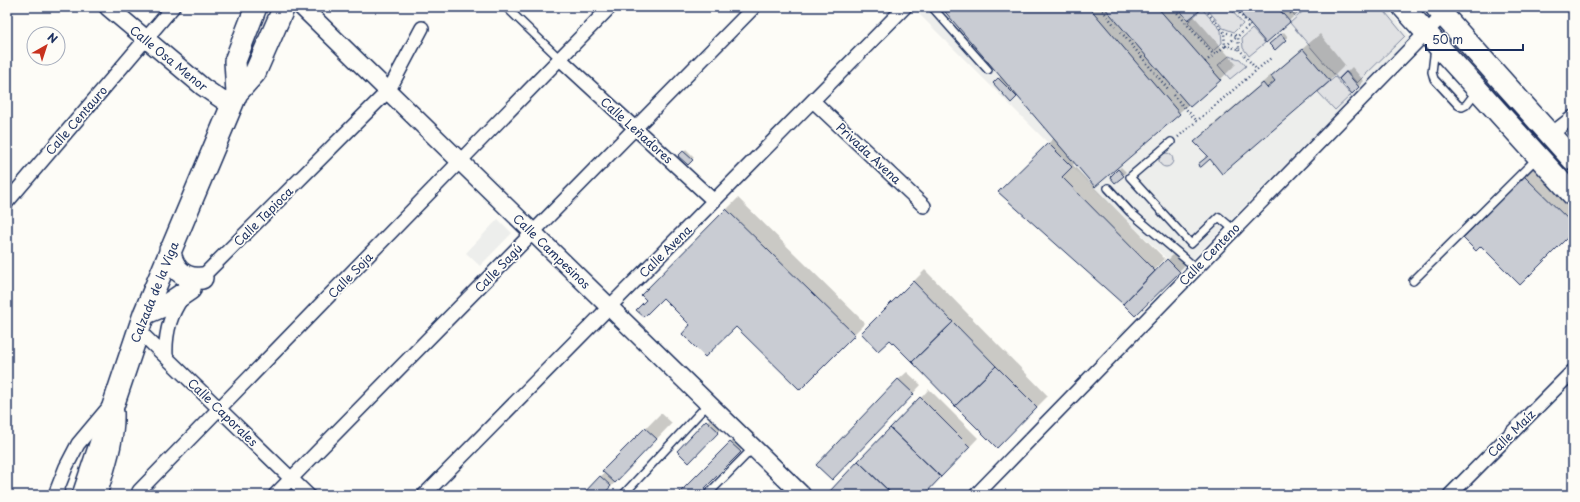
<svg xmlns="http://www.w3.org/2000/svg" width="1580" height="502" viewBox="0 0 1580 502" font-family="'Playpen Sans',sans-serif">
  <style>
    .built { fill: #edeeec }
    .green { fill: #e0e1e3; stroke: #7e88a0 }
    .shadow { fill: #0003; fill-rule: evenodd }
    .building { fill: #c9ccd3; stroke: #1b2f5e }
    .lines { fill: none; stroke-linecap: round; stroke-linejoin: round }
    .service-casing { stroke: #1b2f5e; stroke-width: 10 }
    .minor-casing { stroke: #1b2f5e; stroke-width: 16 }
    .tertiary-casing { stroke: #1b2f5e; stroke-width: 20 }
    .primary-casing { stroke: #1b2f5e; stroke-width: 24 }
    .path { stroke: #1b2f5e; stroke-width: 2.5; stroke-dasharray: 1 3; stroke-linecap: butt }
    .service { stroke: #fdfcf7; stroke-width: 7 }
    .minor { stroke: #fdfcf7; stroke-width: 13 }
    .tertiary { stroke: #fdfcf7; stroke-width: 17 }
    .primary { stroke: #fdfcf7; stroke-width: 21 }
    .labels { text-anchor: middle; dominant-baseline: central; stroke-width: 3.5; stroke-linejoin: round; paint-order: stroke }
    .street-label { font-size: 12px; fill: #1b2f5e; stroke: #fdfcf7 }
  </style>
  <rect width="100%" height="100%" fill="#fdfcf7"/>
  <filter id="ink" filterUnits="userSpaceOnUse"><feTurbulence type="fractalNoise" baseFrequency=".025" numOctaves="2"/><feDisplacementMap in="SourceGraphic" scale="8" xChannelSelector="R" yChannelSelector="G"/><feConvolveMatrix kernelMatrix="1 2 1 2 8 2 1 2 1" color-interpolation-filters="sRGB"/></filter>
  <g filter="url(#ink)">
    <!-- built -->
    <path class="built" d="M922,7H1386L1411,37L1180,272L1072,167L917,12Z
      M498,219L512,233L480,266L466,253Z"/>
    <!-- green -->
    <path class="green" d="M1211,7H1229L1243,24L1241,26H1238L1239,27L1234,32L1223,28L1208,10Z
      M1288,7H1299L1301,9L1305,7L1295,16Z
      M1308,7H1381L1405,36L1357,83L1346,71L1338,79L1290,23Z
      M1202,9L1221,30L1222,43L1213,51L1188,22Z
      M1252,29L1265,43L1249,56L1243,48L1242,38Z
      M1229,56L1240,59L1246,66L1230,79L1218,65Z
      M1335,77L1351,95L1335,110L1318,92Z
      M1159 160a7 7 0 1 1 14 0a7 7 0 1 1-14 0Z"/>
    <!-- shadow -->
    <path class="shadow" d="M942,7H1202L1193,15L1236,64L1220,80L1189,104L1094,187L1165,259L1128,297L1129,299L1177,251L1188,262L1135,315L1010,180L1054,138L1018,95L1011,101L994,83L1001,76ZM1075,162L1093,184L1092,185L1073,165Z
      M1236,7H1304L1266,42Z
      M1284,32L1288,37L1275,49L1271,44Z
      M1320,34L1345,65L1330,80L1222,172L1211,158L1199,164L1208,155L1196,142L1211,126Z
      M1352,67L1364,81L1352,93L1340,79Z
      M686,149L694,157L688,164L680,156Z
      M1536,165L1573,202V230L1481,245L1464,238Z
      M1121,167L1126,172L1115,182L1111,177Z
      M738,198L865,323L800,389L736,325H691L663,297L647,300L642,295Z
      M925,270L1048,396L997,447L890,338L862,333Z
      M907,372L921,385L841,470L898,380Z
      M929,389L978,438L924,495H833Z
      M723,405L734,416L705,446L678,451Z
      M661,413L672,423L603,495H583L605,472L604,471Z
      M746,427L756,435L697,495H679Z
      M642,490L647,495H637Z"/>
    <!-- building -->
    <path class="building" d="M941,7H1089L1180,114L1095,187Z
      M1104,7H1157L1221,80L1190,107Z
      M1177,7H1204L1188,20Z
      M1235,7H1277L1290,22L1266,43Z
      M1281,34L1286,40L1275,50L1269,44Z
      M1303,49L1330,81L1222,174L1210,159L1201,167H1199L1198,164L1208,156L1194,142L1263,83L1267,88L1275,81L1271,76Z
      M1346,72L1359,87L1352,94L1339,79Z
      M998,78L1017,97L1011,103L993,83Z
      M1048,143L1072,167L1062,177L1155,271L1123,304L998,192Z
      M683,151L693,160L688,165L678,156Z
      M1118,169L1124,176L1115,183L1110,177Z
      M1524,176L1573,224V232L1520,285L1481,246L1476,251L1463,238Z
      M726,209L855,335L800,390L736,327L705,357L682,334L690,325L663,298L644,317L636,310L646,300L641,295Z
      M1167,259L1180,272L1135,316L1123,304Z
      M913,281L953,322L912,362L890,340L878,351L861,333Z
      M953,322L996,366L955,406L912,362Z
      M996,366L1037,407L997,448L955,406Z
      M898,379L914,394L832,480L816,465Z
      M920,397L970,447L941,477L890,428Z
      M706,420L719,432L689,463L677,451Z
      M645,428L657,439L615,483L602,471Z
      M890,428L941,477L924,495H893L858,461Z
      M730,442L741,452L698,495H677Z
      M858,461L893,495H831L829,492Z
      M600,476L611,486L603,495H582Z"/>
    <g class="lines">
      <defs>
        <path id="service" d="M506,7L560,59
          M932,7L988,70
          M1435,48L1432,72L1434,79L1458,105L1462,107L1466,105L1476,92
          M1171,142L1130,177L1191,244L1219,217L1233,229
          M1108,188L1130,212L1196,268
          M1413,281L1537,158
          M623,495L708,404
          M707,495L753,448"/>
        <path id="minor" d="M560,59L714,201
          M813,101L924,206
          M1550,135L1573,117
          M7,202L173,7
          M197,282L389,90L422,28
          M138,330L308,495
          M166,356C165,335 169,316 182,298
          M139,491L610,7
          M55,495L66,467L78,444L109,407
          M275,495L754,7
          M424,495L905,7
          M976,495L1443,15
          M1450,495L1573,371"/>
        <path id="tertiary" d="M108,7L203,87L231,106
          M302,7L802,495
          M98,495C106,467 116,441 115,412"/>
        <path id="primary" d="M1403,7L1573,195
          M1436,7L1573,160
          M237,93L235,61L256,7
          M170,250C172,268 183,280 202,278
          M144,314L168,304L190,289
          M83,495L144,314L237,93L255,73L284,7"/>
      </defs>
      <!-- service casing -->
      <use href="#service" class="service-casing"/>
      <!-- minor casing -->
      <use href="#minor" class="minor-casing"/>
      <!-- tertiary casing -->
      <use href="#tertiary" class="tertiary-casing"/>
      <!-- primary casing -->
      <use href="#primary" class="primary-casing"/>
      <!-- path -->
      <path class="path" d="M1100,7L1115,26
        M1172,7L1214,55
        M1234,7L1250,26
        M1285,7L1293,16
        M1208,13L1224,32L1238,36L1250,25
        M1121,32L1168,89
        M1225,46L1239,49L1238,36
        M1226,46L1237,36
        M1239,49L1257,70
        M1205,62L1225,46L1224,32
        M1173,95L1197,121
        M1178,137L1272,57"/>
      <!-- service -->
      <use href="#service" class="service"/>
      <!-- minor -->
      <use href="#minor" class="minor"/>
      <!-- tertiary -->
      <use href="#tertiary" class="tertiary"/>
      <!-- primary -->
      <use href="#primary" class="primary"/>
    </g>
  </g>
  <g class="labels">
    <!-- street labels -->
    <g class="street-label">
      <text transform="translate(169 58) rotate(39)">Calle Osa Menor</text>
      <text transform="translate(76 120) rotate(-49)">Calle Centauro</text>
      <text transform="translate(637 130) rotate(42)">Calle Leñadores</text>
      <text transform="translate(869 153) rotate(43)">Privada Avena</text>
      <text transform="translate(263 216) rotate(-45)">Calle Tapioca</text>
      <text transform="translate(552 251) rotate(44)">Calle Campesinos</text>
      <text transform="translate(665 251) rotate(-45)">Calle Avena</text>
      <text transform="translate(1209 254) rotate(-46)">Calle Centeno</text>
      <text transform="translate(498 268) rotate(-46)">Calle Sagú</text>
      <text transform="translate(350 275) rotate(-46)">Calle Soja</text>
      <text transform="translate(154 292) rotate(-68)">Calzada de la Viga</text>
      <text transform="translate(223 412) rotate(44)">Calle Caporales</text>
      <text transform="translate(1511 433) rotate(-45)">Calle Maíz</text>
    </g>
  </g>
  <!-- margin -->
  <rect width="1580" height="502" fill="none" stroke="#fdfcf7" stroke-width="24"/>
  <rect x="12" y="12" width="1556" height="478" fill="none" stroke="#1b2f5e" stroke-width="1.5" filter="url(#ink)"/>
  <!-- north arrow -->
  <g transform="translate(46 46) rotate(39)"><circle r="19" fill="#fdfcf7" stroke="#a3aaba"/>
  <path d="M0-3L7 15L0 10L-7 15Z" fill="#c8321e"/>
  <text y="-6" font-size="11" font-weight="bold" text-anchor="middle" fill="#1b2f5e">N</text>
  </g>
  <!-- scale -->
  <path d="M1426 44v6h97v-6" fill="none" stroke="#1b2f5e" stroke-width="2"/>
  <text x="1432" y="44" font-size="12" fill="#1b2f5e" stroke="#fdfcf7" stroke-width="3" paint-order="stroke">50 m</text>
</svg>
